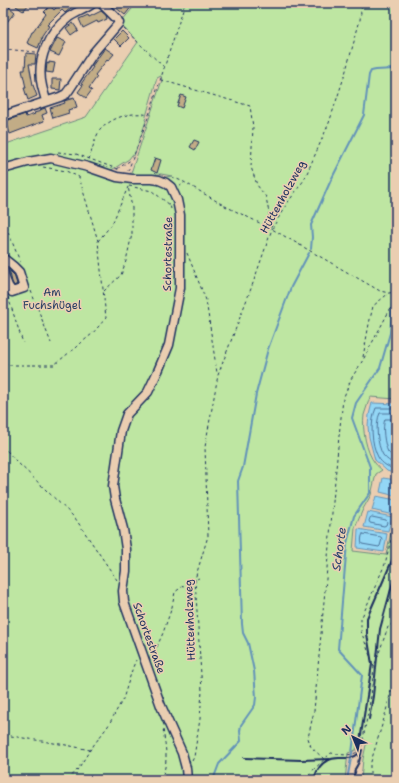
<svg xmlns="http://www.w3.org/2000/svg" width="399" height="783" viewBox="0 0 399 783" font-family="'Shantell Sans',sans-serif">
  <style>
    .green { fill: #bee6a2; stroke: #6c8a80; fill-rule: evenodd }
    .water { fill: #93d6f5; stroke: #6393b9 }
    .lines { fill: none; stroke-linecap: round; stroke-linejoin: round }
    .shore { stroke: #4b729a; stroke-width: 1 }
    .stream { stroke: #6393b9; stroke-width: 2 }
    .building { fill: #c2ac86; stroke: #1b2f5e }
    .minor-casing { stroke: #1b2f5e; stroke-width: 11 }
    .path { stroke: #1b2f5e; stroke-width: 1; stroke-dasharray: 3 3; stroke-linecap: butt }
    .minor { stroke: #eaceb1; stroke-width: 8 }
    .rail { stroke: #1b2f5e; stroke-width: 2 }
    .labels { text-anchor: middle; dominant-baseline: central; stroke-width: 3; stroke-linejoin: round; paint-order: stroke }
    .street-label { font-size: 11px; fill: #1b2f5e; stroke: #eaceb1 }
    .park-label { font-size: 11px; fill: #2b4165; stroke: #eaceb1 }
    .water-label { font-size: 12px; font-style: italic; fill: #27406d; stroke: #eaceb1 }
  </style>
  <rect width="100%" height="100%" fill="#eaceb1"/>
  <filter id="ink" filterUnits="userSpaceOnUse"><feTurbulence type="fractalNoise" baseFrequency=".025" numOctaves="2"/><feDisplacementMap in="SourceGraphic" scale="8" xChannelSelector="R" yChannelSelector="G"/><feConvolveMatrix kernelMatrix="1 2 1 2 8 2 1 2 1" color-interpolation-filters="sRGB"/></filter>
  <g filter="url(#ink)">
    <!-- green -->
    <path class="green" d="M137,3H396V399L370,397C368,403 366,409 364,415C362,429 366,452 375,463C377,466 380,468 382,470L376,474L371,495L363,509L355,528L353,551L386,555L396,509V780H361L363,759L366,745V741L361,738L358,741L356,750L348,753L345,780H3V145L86,117L138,42L123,27L121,22ZM161,76L162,80L130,176L161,174L172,176L129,183L81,167L110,171L129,159L132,155L134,156L146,121L145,120L157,78Z"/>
    <!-- water -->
    <path class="water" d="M372,403L396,404V474L387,471L375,460L369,437L368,426L369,415Z
      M383,478L396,480V496L380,492Z
      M376,496L396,500L393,515L372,510Z
      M368,512L392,517L388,531L364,527Z
      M358,529L387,534L384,552L357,548Z"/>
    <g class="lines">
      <!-- shore -->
      <path class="shore" d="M396,408H376C370,422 371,444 378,457C382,464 389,468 396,469
        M396,413H380C375,423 377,445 383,455C386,459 391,463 396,464
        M396,419H385C382,427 384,444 388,452C390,454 393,457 396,458
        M372,517L386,520L387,522L386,525L384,526L370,523L369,521L370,518Z
        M363,534L381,537L382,539L380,546L379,547L362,544C361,542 361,536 363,534Z"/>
      <!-- stream -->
      <path class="stream" d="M396,3L393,21L396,26
        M396,68L395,70L396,75
        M311,249L312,237L311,225L331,180L364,115L369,75L371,71L376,70L394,69L395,70
        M213,780L219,764L241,741L240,731L241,725L255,705L256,697L254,671L248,643L243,633L242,624L238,481L243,467L256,394L268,349L291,287L309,253
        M347,780L352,753L362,675L338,649L347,543L354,516L370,493V467L352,418L356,403L380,368L390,333L393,302L395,236L396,233"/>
    </g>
    <!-- building -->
    <path class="building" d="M18,3H30L23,11L16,6Z
      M61,3H70L73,6L65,13L62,10L47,25L49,26L41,38H42L38,48L27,43L32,32H33L46,14L44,12L50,6L54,10Z
      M110,3H128L132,6L125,15Z
      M9,7L15,12L3,27V13Z
      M101,11L106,15L107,19L98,23L97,21L83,28L79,19L88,15L89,17Z
      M73,23L78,30L71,35L66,28Z
      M122,31L129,38L121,46L114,39Z
      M57,38L66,42L59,56L50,52Z
      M105,48L114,54L108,61L107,60L95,75L97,77L89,88L92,90L86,98L78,92L83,85L81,84L93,67L92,66Z
      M26,53L36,54L35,64H29L33,85L37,96L28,100L24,88H26L22,70H25Z
      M49,62L55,63L53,73L46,72L47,63L49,64Z
      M52,79H61L60,90L52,89Z
      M181,95L186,97L182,108L177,106Z
      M74,98L77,107L68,110L69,113L53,118L50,108L65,103L64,101Z
      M45,108L47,113L42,115L44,121L10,134L6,121L25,114L26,117L35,114L34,113L41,111L40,110Z
      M194,140L199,142L195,150L190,147Z
      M155,158L161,160L157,173L151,170Z
      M10,271L14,275L17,284L14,286L12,282L10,273Z"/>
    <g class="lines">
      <defs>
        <path id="minor" d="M3,5L5,3
          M46,101C45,96 43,91 42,86C36,60 48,33 69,17C76,12 86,9 93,3
          M3,116L60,97L66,94L69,90L94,52L119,23L117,19L101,3
          M3,169L28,162L51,158L88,167L117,177L132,179H152L159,180L166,183L171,187L177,200L180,215V288L169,345L158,371L148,392L127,414L121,431L113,486L115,499L123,529L126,549V571L123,591L124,602L161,706L182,753L186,768L187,780
          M3,258L13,266L19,272L24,288L12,292C4,282 4,274 3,262"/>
      </defs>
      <!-- minor casing -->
      <use href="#minor" class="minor-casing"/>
      <!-- path -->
      <path class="path" d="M123,28L164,67
        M3,49L36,52
        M161,80L250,106L253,127L251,167L257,185L266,197L272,229
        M58,152L76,154L120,170
        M89,159C92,151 95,137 100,130C112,117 132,111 149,115
        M117,169L131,160
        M128,171L149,115L185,3
        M172,177L184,182L225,206L272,229L380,291L389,293L396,292
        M129,186L152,191L170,205L171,209
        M179,187L184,183
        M3,215L9,234L21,264
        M98,241L112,224L128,187
        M187,253L206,300L217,373
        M31,291L51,343
        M104,291L121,275L126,261L132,234V208L128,186
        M8,297L23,343
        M3,352L6,365
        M363,357L369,324L373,306L389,293
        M3,365H54L92,334L106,318L98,241L79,177L66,171L43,167
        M3,446L14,459L75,518L117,580
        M152,658L163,633L172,607L175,592L186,584L199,578
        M374,667L361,631V619L385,564L396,519
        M3,723L5,735L66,745L90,750
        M324,759L311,747L308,738L314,711L339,436L343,399L351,379L363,360L396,298
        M192,761L194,757L200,719L202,691L195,579L208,536L205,447L218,375L252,286L272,229L286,205L304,180L329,123L345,74L360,20L362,3
        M68,780L78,769L90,750L108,726L123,699L133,667L136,660
        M160,780C170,763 165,746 163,728
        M306,780L310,773L331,753C343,755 350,757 361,750L371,696L374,667L388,627L396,621
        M354,780L360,751
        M370,780V765L385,715L396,672"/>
      <!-- minor -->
      <use href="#minor" class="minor"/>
      <!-- rail -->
      <path class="rail" d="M369,719L373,696L380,629L396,571
        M244,758L301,760L330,759
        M314,780C317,767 325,758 339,758C346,758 353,759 358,754L372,664L367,634V618L394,556L396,547
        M353,780L355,769L359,762L362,750"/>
    </g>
  </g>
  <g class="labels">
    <!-- street labels -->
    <g class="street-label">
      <text transform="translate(283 197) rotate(-61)">Hüttenholzweg</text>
      <text transform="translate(168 254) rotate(-89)">Schortestraße</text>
      <text transform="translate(190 620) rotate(-92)">Hüttenholzweg</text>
      <text transform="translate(149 638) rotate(70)">Schortestraße</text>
    </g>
    <!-- park labels -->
    <g class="park-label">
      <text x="52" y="292">Am<tspan x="52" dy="13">Fuchshügel</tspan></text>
    </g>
    <!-- water labels -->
    <g class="water-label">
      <text transform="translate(339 549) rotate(-82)">Schorte</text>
    </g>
  </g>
  <!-- margin -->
  <rect width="399" height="783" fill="none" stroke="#eaceb1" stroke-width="16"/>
  <rect x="8" y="8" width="383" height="767" fill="none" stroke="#1b2f5e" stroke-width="1.5" filter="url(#ink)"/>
  <!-- north arrow -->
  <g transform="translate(353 737) rotate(317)" stroke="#eaceb1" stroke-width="3" paint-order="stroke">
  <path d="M0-3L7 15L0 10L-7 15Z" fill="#1b2f5e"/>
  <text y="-6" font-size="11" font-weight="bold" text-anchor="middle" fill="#1b2f5e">N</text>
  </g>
</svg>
